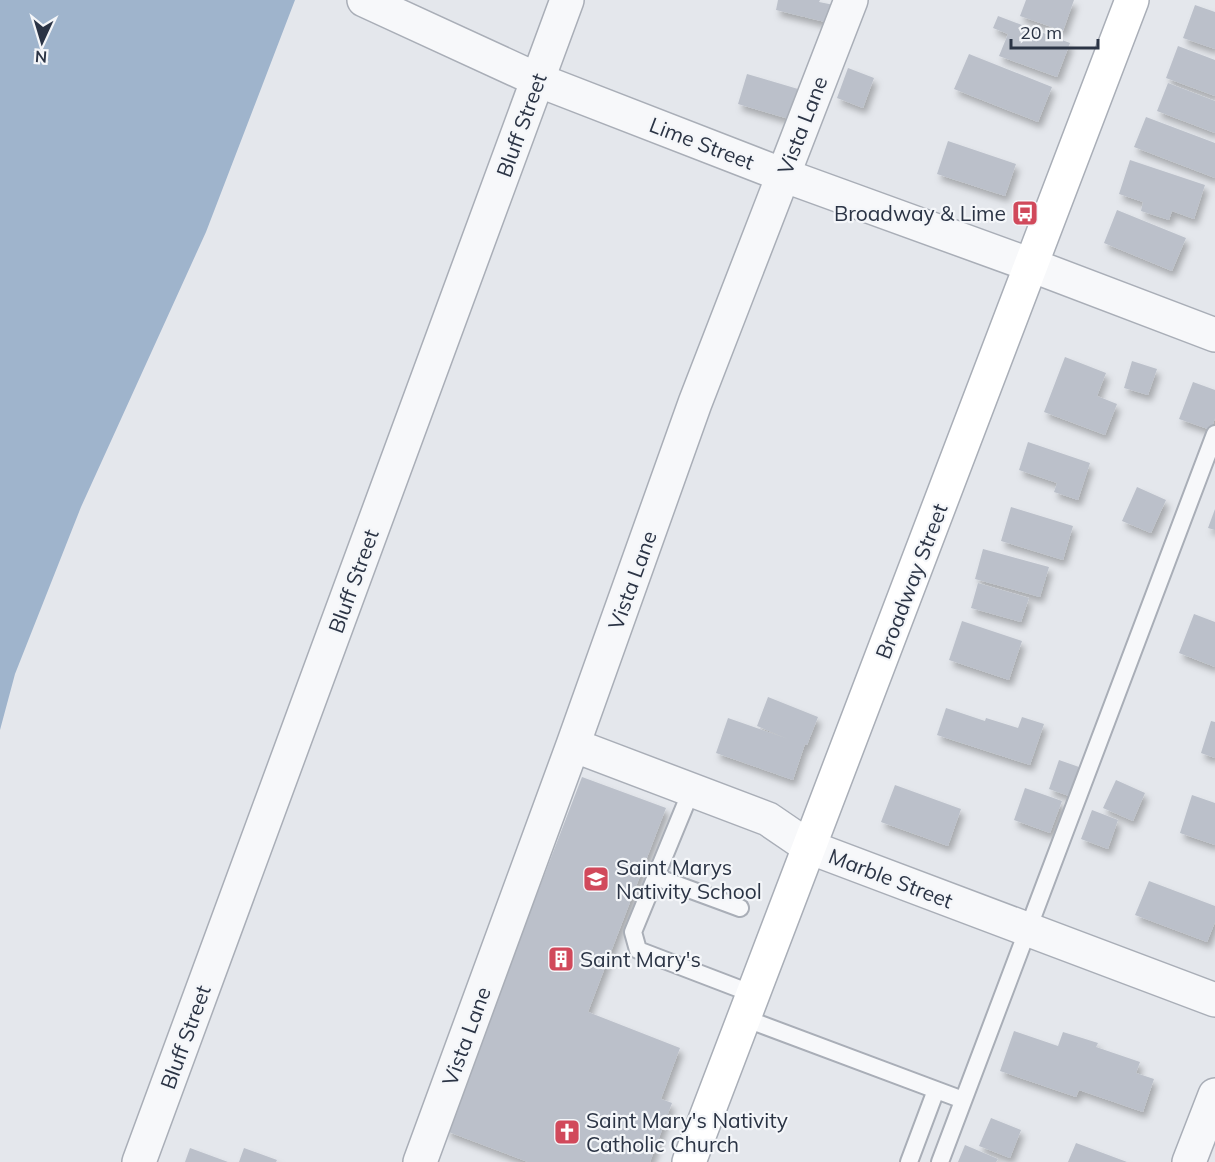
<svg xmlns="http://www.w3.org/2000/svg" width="1215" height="1162" viewBox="0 0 1215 1162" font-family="Mulish,sans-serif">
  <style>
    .water { fill: #9fb4cc }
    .building { fill: #bbc0ca; filter: url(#shadow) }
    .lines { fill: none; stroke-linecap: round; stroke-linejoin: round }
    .lane-casing { stroke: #a9aeb7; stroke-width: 20 }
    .street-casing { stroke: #a9aeb7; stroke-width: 36 }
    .secondary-casing { stroke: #a9aeb7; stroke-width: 36 }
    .lane { stroke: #f7f8fa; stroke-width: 16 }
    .street { stroke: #f7f8fa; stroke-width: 33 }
    .secondary { stroke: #fff; stroke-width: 33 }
    .labels { text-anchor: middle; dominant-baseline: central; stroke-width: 4.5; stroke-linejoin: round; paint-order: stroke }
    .street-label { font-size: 21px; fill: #2b3445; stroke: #f4f6f9 }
    .poi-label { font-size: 21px; fill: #2b3445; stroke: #f4f6f9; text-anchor: start }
  </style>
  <defs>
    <filter id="shadow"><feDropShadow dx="3.5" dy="6" stdDeviation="3" flood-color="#0004"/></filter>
  </defs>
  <rect width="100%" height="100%" fill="#e4e7ec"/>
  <!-- water -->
  <path class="water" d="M0,0H295L206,232L81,507L15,674L0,730Z"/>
  <!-- building -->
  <path class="building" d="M778,0H820L819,2L834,5L829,23L776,10Z
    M1026,0H1074L1063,31L1020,16Z
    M1195,5L1215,12V49L1183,38Z
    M998,16L1070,43L1057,77L999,56L1008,34L993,28Z
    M1178,46L1215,60V96L1166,78Z
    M969,54L1052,87L1038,122L954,89Z
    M848,68L874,78L863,108L837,98Z
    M747,74L798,89L789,119L738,104Z
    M1168,83L1215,101V133L1157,111Z
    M1146,117L1215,143V178L1134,147Z
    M948,141L1016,164L1005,196L937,174Z
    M1130,160L1205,185L1194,219L1172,211L1169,220L1141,211L1143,202L1119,194Z
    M1117,210L1186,238L1172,271L1104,243Z
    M1065,357L1106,373L1097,396L1117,404L1105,435L1044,412Z
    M1132,361L1157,369L1148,395L1124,388Z
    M1193,382L1215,390V418L1211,430L1179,419Z
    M1028,442L1090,463L1078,500L1054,492L1057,483L1019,470Z
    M1137,487L1166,500L1151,533L1122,521Z
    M1011,507L1073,526L1063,560L1001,541Z
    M1215,509V530L1208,528Z
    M983,549L1049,567L1040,597L975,579Z
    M978,583L1029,598L1021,622L971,608Z
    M1194,614L1215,622V667L1179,653Z
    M962,621L1022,641L1009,680L949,660Z
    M768,697L818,717L807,745L805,744L793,780L716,753L728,718L788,739L757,726Z
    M946,708L985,721L986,718L1018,728L1022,717L1044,724L1030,765L937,735Z
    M1211,721L1215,722V758L1201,753Z
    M1059,760L1079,767L1069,796L1049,789Z
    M582,777L666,808L588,1012L680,1048L661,1099L672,1103L650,1162H528L446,1131Z
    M1116,780L1145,793L1133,821L1103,808Z
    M895,785L961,809L948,846L881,822Z
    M1025,788L1062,801L1050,833L1014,820Z
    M1192,795L1215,803V845L1180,833Z
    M1092,810L1118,820L1108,849L1081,839Z
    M1149,881L1215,906V922L1207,942L1135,915Z
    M1014,1031L1058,1046L1063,1032L1098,1043L1096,1047L1140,1062L1136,1073L1154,1079L1143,1112L1079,1090L1076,1097L1000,1071Z
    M991,1118L1021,1130L1010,1158L979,1146Z
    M1076,1143L1127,1162H1068Z
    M965,1145L998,1159L996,1162H958Z
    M190,1148L228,1162H185Z
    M244,1148L277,1160L276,1162H239Z"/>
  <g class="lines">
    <defs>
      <path id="lane" d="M691,791L633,932L638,950L753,994
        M656,877L740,908
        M744,1018L963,1100
        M909,1162L936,1090
        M940,1162L1215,434"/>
      <path id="street" d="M364,0L538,80L783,175L1031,265L1215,335
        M573,745L768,819L809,847L1215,1000
        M139,1162L567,0
        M420,1162L573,745L695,403L851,0
        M1189,1162L1215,1095"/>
      <path id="secondary" d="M689,1162L1132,0"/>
    </defs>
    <!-- lane casing -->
    <use href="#lane" class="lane-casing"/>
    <!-- street casing -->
    <use href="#street" class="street-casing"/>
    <!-- secondary casing -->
    <use href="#secondary" class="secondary-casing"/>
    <!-- lane -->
    <use href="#lane" class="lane"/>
    <!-- street -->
    <use href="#street" class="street"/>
    <!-- secondary -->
    <use href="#secondary" class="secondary"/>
  </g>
  <!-- icons -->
  <defs>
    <symbol id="bus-square" viewBox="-11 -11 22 22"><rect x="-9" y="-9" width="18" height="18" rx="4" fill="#d1495b" stroke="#f4f6f9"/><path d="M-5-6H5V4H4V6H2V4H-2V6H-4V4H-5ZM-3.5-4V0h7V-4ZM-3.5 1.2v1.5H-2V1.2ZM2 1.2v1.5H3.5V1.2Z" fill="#fff"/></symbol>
    <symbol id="school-square" viewBox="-11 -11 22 22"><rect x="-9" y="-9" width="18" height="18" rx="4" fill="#d1495b" stroke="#f4f6f9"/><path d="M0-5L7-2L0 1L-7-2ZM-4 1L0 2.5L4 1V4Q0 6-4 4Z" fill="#fff"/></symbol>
    <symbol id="building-square" viewBox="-11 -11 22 22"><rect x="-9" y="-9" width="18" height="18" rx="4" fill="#d1495b" stroke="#f4f6f9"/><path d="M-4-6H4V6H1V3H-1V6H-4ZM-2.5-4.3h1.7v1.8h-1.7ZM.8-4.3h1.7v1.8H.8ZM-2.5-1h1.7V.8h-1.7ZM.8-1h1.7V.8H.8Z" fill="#fff"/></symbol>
    <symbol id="church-square" viewBox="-11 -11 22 22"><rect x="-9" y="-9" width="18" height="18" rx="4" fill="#d1495b" stroke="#f4f6f9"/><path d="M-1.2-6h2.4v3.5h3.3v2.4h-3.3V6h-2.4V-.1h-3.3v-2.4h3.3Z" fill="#fff"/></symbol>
  </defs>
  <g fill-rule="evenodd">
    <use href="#bus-square" x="1010" y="198" width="30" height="30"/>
    <use href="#school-square" x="581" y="864" width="30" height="30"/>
    <use href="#building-square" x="546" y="944" width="30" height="30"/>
    <use href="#church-square" x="552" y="1117" width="30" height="30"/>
  </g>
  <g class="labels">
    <!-- street labels -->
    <g class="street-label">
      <text transform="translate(521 125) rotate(-70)">Bluff Street</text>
      <text transform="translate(802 125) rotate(-69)">Vista Lane</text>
      <text transform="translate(702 143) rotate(21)">Lime Street</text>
      <text transform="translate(632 580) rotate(-70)">Vista Lane</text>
      <text transform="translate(353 581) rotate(-70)">Bluff Street</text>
      <text transform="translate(911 581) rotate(-69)">Broadway Street</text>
      <text transform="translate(891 878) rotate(21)">Marble Street</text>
      <text transform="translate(466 1036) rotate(-70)">Vista Lane</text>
      <text transform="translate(185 1037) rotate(-70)">Bluff Street</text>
    </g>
    <!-- poi labels -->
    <g class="poi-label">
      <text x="1006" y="213" text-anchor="end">Broadway &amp; Lime</text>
      <text x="616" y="867">Saint Marys<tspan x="616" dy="24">Nativity School</tspan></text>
      <text x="580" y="959">Saint Mary's</text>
      <text x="586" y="1120">Saint Mary's Nativity<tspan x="586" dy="24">Catholic Church</tspan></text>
    </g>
  </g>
  <!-- north arrow -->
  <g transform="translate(42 42) rotate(184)" stroke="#f4f6f9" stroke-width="4.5" paint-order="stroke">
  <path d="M0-4.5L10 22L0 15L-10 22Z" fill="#2b3445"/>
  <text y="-9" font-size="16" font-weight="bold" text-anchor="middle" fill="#2b3445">N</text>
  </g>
  <!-- scale -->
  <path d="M1011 39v9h87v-9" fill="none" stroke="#2b3445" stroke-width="3"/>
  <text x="1020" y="39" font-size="18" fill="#2b3445" stroke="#f4f6f9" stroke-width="4.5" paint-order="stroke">20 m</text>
</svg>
